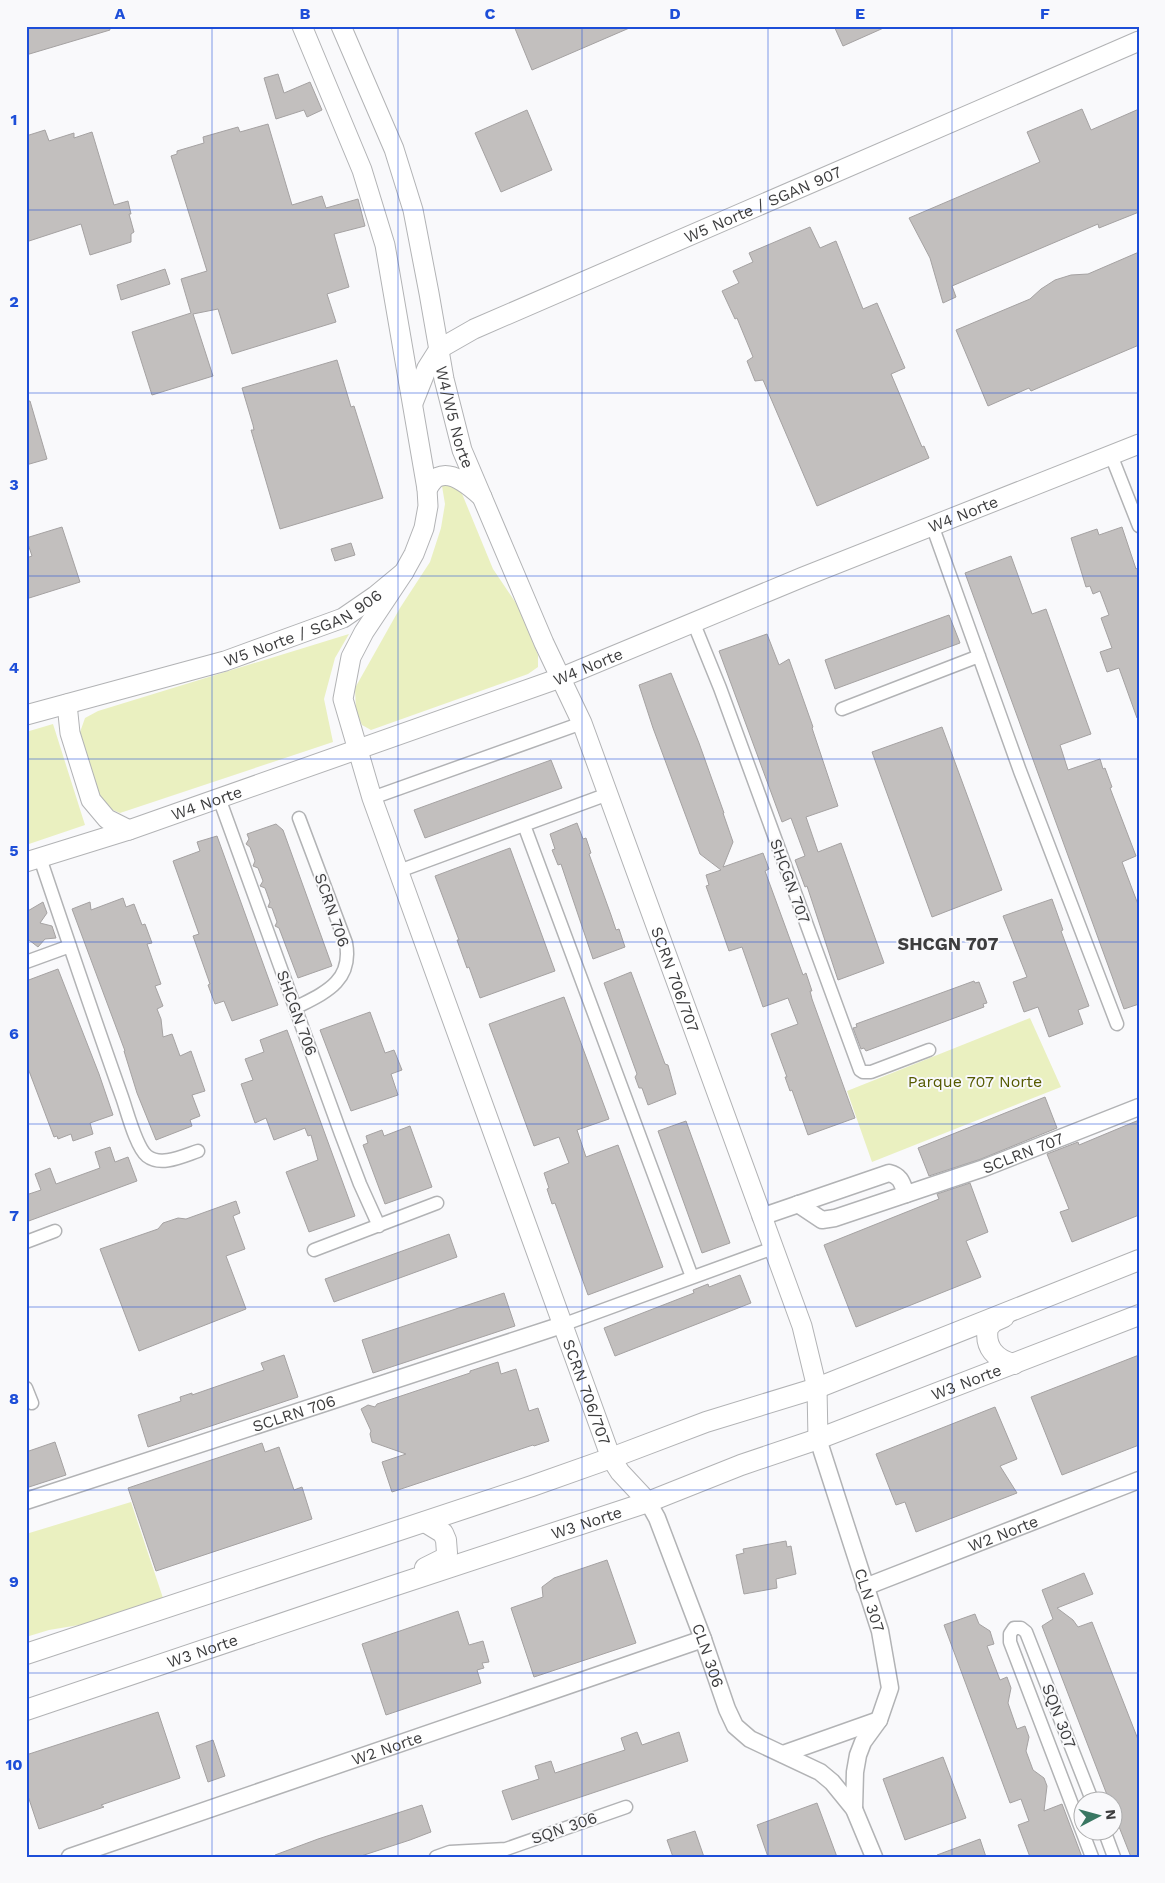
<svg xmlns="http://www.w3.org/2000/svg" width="1165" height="1883" viewBox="0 0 1165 1883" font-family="'Work Sans',sans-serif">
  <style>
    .green { fill: #eaf0c0 }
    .building { fill: #c2bfbe; stroke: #a5a2a2 }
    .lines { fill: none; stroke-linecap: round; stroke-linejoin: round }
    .minor-casing { stroke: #b2b3b5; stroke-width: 15 }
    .tertiary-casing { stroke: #b2b3b5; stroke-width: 19 }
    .secondary-casing { stroke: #b2b3b5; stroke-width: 21 }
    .primary-casing { stroke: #b2b3b5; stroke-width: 22 }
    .minor { stroke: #fff; stroke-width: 12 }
    .tertiary { stroke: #fff; stroke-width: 16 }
    .secondary { stroke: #fff; stroke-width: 19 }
    .primary { stroke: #fff; stroke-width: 20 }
    .grid { fill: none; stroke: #1d4ed8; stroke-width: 1; stroke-opacity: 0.55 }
    .labels { text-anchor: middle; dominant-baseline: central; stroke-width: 4; stroke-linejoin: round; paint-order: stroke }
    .street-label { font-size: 16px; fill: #3d3d3e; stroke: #f9f9fb }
    .park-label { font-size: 16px; fill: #555a00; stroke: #f9f9fb }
    .neighbourhood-label { font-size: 18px; font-weight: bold; fill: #3d3d3e; stroke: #f9f9fb }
    .neatline { fill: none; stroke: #1d4ed8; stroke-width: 2 }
    .grid-label { font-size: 16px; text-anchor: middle; font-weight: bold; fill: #1d4ed8 }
  </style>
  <rect width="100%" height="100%" fill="#f9f9fb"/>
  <!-- green -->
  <path class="green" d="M441,480L458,484L493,569L518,606L538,655V667L528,674L371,730L362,725L356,711L355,688L400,608L430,562L441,528L445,504Z
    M349,634L335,658L324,699L333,742L120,813L106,807L99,797L79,735L85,718L98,711Z
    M53,724L85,825L26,845V732Z
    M1030,1018L1061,1087L872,1162L847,1091Z
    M131,1502L163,1598L85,1624L49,1630L26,1637V1534Z"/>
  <!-- building -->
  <path class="building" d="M26,26H109L110,30L26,55Z
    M514,26H634L532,70Z
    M834,26H888L843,46Z
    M278,74L284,93L310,82L322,110L307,117L304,110L276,119L264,78Z
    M1082,109L1091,130L1139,109V212L1099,228L1098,224L952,286L956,297L943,303L930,258L909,218L1040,162L1027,132Z
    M527,110L552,170L501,192L475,133Z
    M268,124L292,205L322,196L326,208L358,199L365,226L334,234L349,287L327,294L336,322L232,354L218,309L193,314L213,376L152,395L132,332L191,313L181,279L207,271L171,156L177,154V151L204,143L203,137L238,127L240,132Z
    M45,130L49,141L74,133V138L92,132L114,205L128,201L131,214H129L134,232L131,234V242L90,255L81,224L26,242V136Z
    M810,227L820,248L836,241L863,309L877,303L905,368L891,374L922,447L924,446L929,458L817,506L763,380L755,381L747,361L753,357L737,318L735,319L722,291L739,283L733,271L753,262L749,253Z
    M1139,252V345L1031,391L1029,388L988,406L956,330L1030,299L1041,289L1055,280L1071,275L1088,274Z
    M165,269L170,284L121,300L117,285Z
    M337,360L351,407L354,406L383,498L280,529L251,430H254L253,425L242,388Z
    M26,401H30L47,459L26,465Z
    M62,527L80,582L26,599V558L32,556L26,538Z
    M1122,527L1136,569L1139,567V718H1137L1119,668L1107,672L1100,652L1112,648L1101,618L1109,615L1100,591L1093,594L1090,586L1086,587L1071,538L1097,529L1099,535Z
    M351,543L355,555L335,561L331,549Z
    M1011,556L1032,614L1046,609L1091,734L1060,745L1068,770L1100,759L1103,769L1105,768L1112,787L1110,788L1136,856L1122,862L1139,907V1004L1124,1009L965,573Z
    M949,615L960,643L835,689L825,660Z
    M767,634L779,665L789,659L813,727L812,728L838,806L806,817L818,852L841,843L884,963L838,980L807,886L805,887L795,860L805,856L791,818L782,822L719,651Z
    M671,673L699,743L724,813H723L733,842L723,867L763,853L769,869L765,871L803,975L806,973L812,991H810L812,999L855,1118L808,1135L792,1090L790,1091L785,1077H787L771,1034L798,1024L788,998L763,1007L742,947L729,951L706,886L709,885L706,875L721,870L700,854L653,728L639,685Z
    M942,727L1002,890L932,917L872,752Z
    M551,760L562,788L425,838L414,810Z
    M577,823L583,839L586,838L591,853L589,854L611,915L616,930L619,929L625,947L593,959L566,879L561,864L558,865L552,850L555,849L550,834Z
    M276,824L283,830L332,966L298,978L279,928L275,926L277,922L272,908L268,907L270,902L265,888L260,886L263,881L258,868L253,866L255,861L250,847L246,844L249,839L247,834Z
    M217,836L278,1005L232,1021L224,1001L215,1004L208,985L210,984L193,936L199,934L173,861L200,851L197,842Z
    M510,848L555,971L480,998L469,967L467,968L457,940H459L435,876Z
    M123,898L126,907L134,904L142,925L145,924L152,943L147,944L161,984L155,986L163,1006L157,1009L161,1019L163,1037L172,1034L180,1056L191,1051L205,1091L192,1095L200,1116L190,1120L192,1126L156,1140L137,1093L124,1051H125L72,909L90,902L91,910Z
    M1052,899L1063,930L1061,931L1089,1006L1078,1010L1083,1024L1049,1037L1038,1007L1024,1012L1013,982L1027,977L1003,916Z
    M43,902L47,913L40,923L52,926L56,938L45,939L38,947L29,940L26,944V912Z
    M58,969L99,1074L113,1115L90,1123L93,1134L73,1141L71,1134L58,1139L57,1136L54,1137L26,1063V981Z
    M631,972L665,1064L668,1065L676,1094L648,1105L642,1088H639L635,1077L637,1074L604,983Z
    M974,981L975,983L979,982L987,1003L983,1004L984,1007L866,1051L864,1048L861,1049L853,1028L857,1027L856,1024Z
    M564,997L609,1119L577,1130L586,1157L618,1145L663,1267L588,1295L555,1203L552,1204L547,1189L549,1188L544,1173L569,1163L559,1137L534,1146L489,1024Z
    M370,1012L385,1053L394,1050L402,1070L391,1074L398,1095L351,1111L320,1030Z
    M287,1030L355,1216L309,1232L286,1172L318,1160L311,1135L308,1136L305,1128L274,1140L266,1118L255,1123L241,1084L253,1080L245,1059L264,1052L260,1040Z
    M1045,1097L1057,1128L981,1159L929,1176L918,1148Z
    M1139,1120V1215L1072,1242L1060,1212L1069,1209L1047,1154L1078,1142L1079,1145Z
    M686,1121L730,1243L702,1253L658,1131Z
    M410,1126L432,1187L385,1204L363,1145L368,1143L366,1136L382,1130L384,1136Z
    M110,1147L115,1162L128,1157L137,1181L26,1222V1195L41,1190L35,1174L50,1168L56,1184L100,1168L95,1152Z
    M970,1183L988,1232L966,1241L981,1277L856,1327L824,1245L939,1199L937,1194Z
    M236,1201L240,1213L233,1216L245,1249L226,1256L246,1309L139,1351L100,1249L158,1229L163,1223L178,1218L186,1219Z
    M449,1234L457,1257L334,1302L325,1279Z
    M740,1275L751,1303L615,1356L604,1328L694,1293L693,1290L708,1284L709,1287Z
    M504,1293L515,1326L373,1373L362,1340Z
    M284,1355L298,1397L148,1447L138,1415L181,1401L180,1397L192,1393V1395L264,1370L261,1363Z
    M1139,1355V1445L1062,1475L1031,1397Z
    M498,1362L501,1374L516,1369L529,1411L538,1408L549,1441L534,1446L533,1445L392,1492L382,1462L406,1454L372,1442L370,1434L371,1431L361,1409L368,1405L375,1407L377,1404L470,1373V1371Z
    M995,1407L1017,1459L1000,1466L1017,1493L916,1532L905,1502L896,1505L876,1454Z
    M55,1442L66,1475L26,1488V1452Z
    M262,1443L265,1452L279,1447L294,1490L302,1487L312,1519L156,1571L128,1488Z
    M786,1541L787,1547L791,1546L796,1574L776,1579L777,1588L744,1594L736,1555L744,1553L743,1549Z
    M607,1560L636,1643L534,1677L511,1608L543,1597L542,1587L554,1578Z
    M1084,1573L1093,1594L1057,1608L1073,1620L1078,1627L1092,1622L1139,1742V1857H1131L1112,1809V1800H1109L1042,1626L1053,1619L1042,1590Z
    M458,1611L469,1645L483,1641L489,1662L482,1663L484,1668L477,1670L481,1683L386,1715L362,1644Z
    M975,1614L979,1624L990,1631L994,1644L987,1646L1000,1680L1007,1677L1011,1688L1008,1703L1017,1729L1025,1726L1029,1737L1026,1751L1033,1770L1044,1778L1047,1786L1044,1811L1062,1804L1082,1857H1030L1018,1825L1029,1821L1021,1799L1010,1803L944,1625Z
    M158,1712L180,1778L101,1805L104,1807L39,1829L26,1790V1755Z
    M637,1732L642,1745L679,1732L688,1761L512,1820L502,1791L539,1779L535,1766L551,1761L555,1773L625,1750L621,1738Z
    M213,1740L225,1776L208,1782L196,1746Z
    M943,1757L966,1818L905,1840L883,1779Z
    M817,1803L837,1857H768L757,1825Z
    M422,1805L431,1832L410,1840L358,1857H275V1855L318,1839Z
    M695,1831L704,1857H673L667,1840Z
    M980,1839L986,1857H937V1855Z"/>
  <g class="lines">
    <defs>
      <path id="minor" d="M1111,455L1139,526
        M932,525L1020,771L1117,1024
        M694,624L720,688L860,1070L863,1072H871L929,1050
        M842,709L979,656
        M219,798L341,1134L360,1184L379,1226
        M372,798L582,723
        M524,825L692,1277
        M40,858C67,938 94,1018 122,1097C127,1111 136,1147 147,1156C161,1167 183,1156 198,1151
        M399,871L608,794
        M26,962L70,946
        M295,1008C324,993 353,982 346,943L299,818
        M26,1242L55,1231
        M314,1250L437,1203
        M562,1325L773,1248
        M26,1388L32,1403
        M1104,1830L1114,1857
        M436,1857L450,1852L506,1849L626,1807
        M1092,1857L1010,1642V1634L1014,1628H1021L1026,1632L1092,1800"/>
      <g id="tertiary">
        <path id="s1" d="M798,1204L822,1220L835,1218L984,1168L1139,1107"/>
        <path d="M761,1217L889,1173C901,1176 902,1183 906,1194"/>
        <path id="s2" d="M818,1439L880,1631L890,1688L879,1720L863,1742L858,1755L855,1772L854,1809"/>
        <path id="s3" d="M26,1501L562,1325"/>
        <path id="s4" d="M648,1502L657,1518L703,1639L727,1709L735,1726L750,1739L820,1772L832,1782L854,1809L874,1857"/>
        <path id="s5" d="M865,1587L1139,1480"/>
        <path d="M783,1754L879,1720"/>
        <path id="s6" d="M70,1857L703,1639"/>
      </g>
      <g id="secondary">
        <path id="s7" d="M341,26L394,149L413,210L429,293L444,379L462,450L544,643L582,723L802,1326L817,1388L818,1439"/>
        <path id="s8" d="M413,403L427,368L439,349L474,329L1139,41"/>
        <path d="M427,489C430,485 433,479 438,477C453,470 472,488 482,497"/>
        <path id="s9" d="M404,572L364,632L351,657L343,699L372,798L611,1458L620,1472L648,1502"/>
        <path d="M67,704L70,733L91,800L107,819L129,830"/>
        <path id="s10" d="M26,715L225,661L343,618L375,596L404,572L414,554L424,528L428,506L427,489L385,245L362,170L302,26"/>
        <path id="s11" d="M26,862L129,830L560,678L803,577L1139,444"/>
      </g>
      <g id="primary">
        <path d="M1004,1317L993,1322L988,1328C984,1347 996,1360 1014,1364"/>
        <path d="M425,1568L445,1558L447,1553L446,1540L443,1533L425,1522"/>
        <path d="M26,1654L532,1486L611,1458L706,1422L817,1388L1139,1260"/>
        <path id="s12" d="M26,1710L390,1587L648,1502L741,1465L818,1439L1139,1315"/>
      </g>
    </defs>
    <!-- minor casing -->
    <use href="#minor" class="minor-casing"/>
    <!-- tertiary casing -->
    <use href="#tertiary" class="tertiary-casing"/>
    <!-- secondary casing -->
    <use href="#secondary" class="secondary-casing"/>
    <!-- primary casing -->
    <use href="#primary" class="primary-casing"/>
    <!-- minor -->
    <use href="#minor" class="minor"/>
    <!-- tertiary -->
    <use href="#tertiary" class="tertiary"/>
    <!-- secondary -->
    <use href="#secondary" class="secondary"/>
    <!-- primary -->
    <use href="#primary" class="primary"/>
  </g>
  <!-- grid -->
  <path class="grid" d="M212,26V1857M398,26V1857M582,26V1857M768,26V1857M952,26V1857M26,210H1139M26,393H1139M26,576H1139M26,759H1139M26,942H1139M26,1124H1139M26,1307H1139M26,1490H1139M26,1673H1139"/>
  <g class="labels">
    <!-- street labels -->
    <g class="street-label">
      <text stroke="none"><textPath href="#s8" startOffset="415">W5 Norte / SGAN 907</textPath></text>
      <text stroke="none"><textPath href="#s7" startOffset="409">W4/W5 Norte</textPath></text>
      <text stroke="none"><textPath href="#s11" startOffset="1000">W4 Norte</textPath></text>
      <text stroke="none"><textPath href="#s10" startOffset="291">W5 Norte / SGAN 906</textPath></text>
      <text stroke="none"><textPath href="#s11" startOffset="595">W4 Norte</textPath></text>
      <text stroke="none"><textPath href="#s11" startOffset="190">W4 Norte</textPath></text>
      <text transform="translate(790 881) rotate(70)">SHCGN 707</text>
      <text transform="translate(332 910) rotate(71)">SCRN 706</text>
      <text stroke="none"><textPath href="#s7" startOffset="1014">SCRN 706/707</textPath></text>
      <text transform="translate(297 1013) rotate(70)">SHCGN 706</text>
      <text stroke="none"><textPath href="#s1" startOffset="241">SCLRN 707</textPath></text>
      <text stroke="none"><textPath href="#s12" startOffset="996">W3 Norte</textPath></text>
      <text stroke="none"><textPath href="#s9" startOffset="878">SCRN 706/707</textPath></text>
      <text stroke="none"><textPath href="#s3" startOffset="282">SCLRN 706</textPath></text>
      <text stroke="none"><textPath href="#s12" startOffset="591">W3 Norte</textPath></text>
      <text stroke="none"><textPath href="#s5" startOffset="148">W2 Norte</textPath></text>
      <text stroke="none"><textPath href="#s2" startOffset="169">CLN 307</textPath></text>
      <text stroke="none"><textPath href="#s12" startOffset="186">W3 Norte</textPath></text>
      <text stroke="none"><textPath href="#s4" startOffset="165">CLN 306</textPath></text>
      <text transform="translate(1059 1716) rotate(69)">SQN 307</text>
      <text stroke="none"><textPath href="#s6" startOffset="335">W2 Norte</textPath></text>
      <text transform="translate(564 1828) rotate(-19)">SQN 306</text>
    </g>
    <!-- park labels -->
    <g class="park-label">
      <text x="975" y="1081">Parque 707 Norte</text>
    </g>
    <!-- neighbourhood labels -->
    <g class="neighbourhood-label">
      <text x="948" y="943">SHCGN 707</text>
    </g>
  </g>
  <!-- border -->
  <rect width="1165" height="1883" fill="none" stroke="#f9f9fb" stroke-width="55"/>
  <!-- north arrow -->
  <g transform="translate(1098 1816) rotate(84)"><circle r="24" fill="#f9f9fb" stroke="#aeaeaf"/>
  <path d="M0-4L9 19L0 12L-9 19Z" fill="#397762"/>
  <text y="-8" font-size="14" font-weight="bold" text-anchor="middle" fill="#3d3d3e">N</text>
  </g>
  <rect x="28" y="28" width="1110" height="1828" class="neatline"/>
  <g class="grid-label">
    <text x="120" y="19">A</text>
    <text x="305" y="19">B</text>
    <text x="490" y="19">C</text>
    <text x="675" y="19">D</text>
    <text x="860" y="19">E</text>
    <text x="1045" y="19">F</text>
    <text x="14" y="125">1</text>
    <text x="14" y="307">2</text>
    <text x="14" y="490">3</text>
    <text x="14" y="673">4</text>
    <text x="14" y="856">5</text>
    <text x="14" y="1039">6</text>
    <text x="14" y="1221">7</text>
    <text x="14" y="1404">8</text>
    <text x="14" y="1587">9</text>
    <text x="14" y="1770">10</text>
  </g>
</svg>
